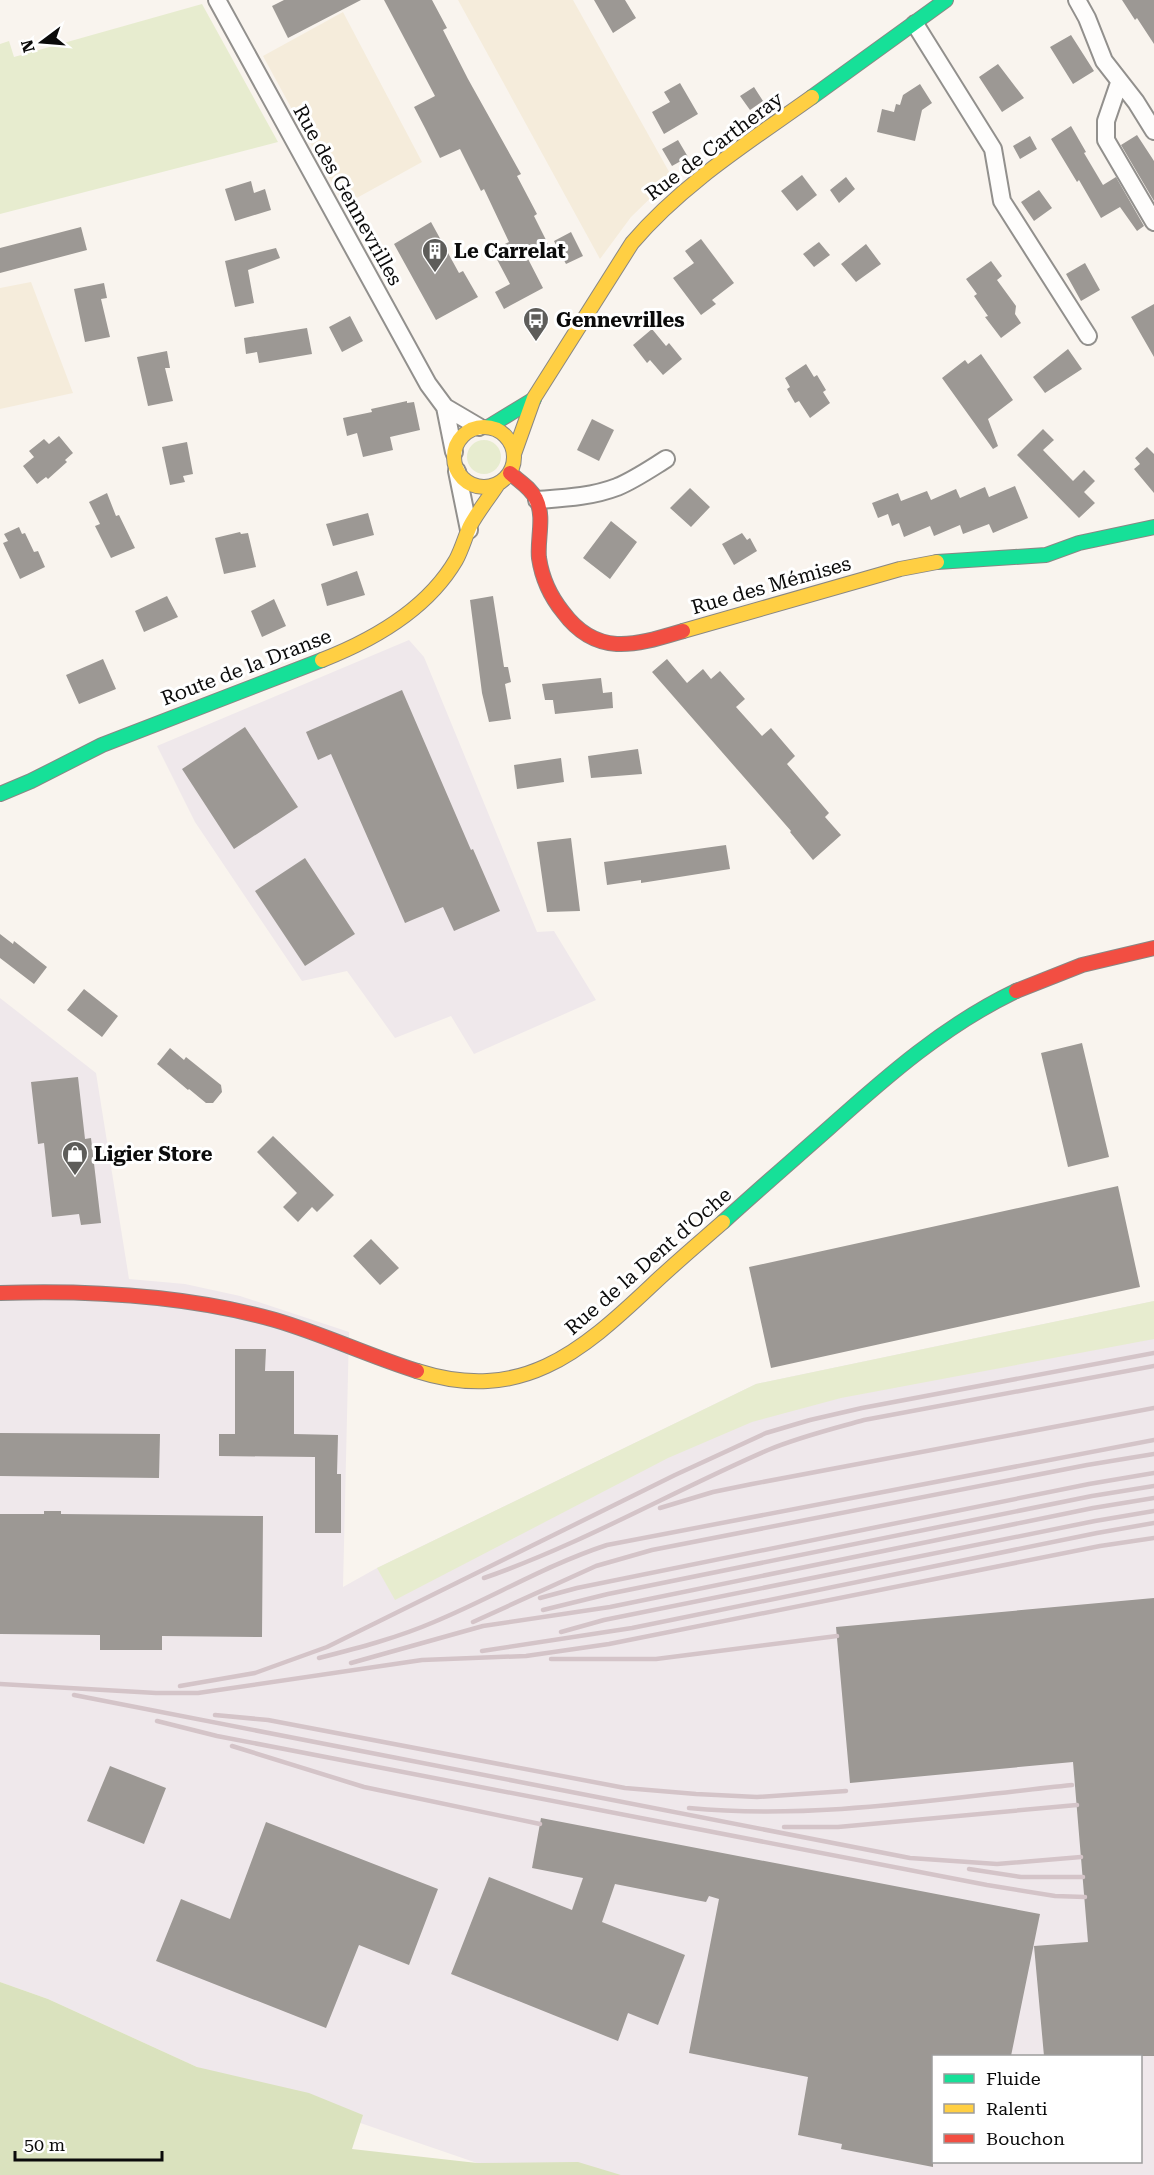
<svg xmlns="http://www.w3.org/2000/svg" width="1154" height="2175" viewBox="0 0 1154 2175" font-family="'Roboto Serif',serif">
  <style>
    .industrial { fill: #efe8eb; fill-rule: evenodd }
    .farmland { fill: #f5ecdb }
    .green { fill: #e7eccf }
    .forest { fill: #dae2be }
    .building { fill: #9c9894 }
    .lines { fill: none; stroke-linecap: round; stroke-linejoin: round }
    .street-casing { stroke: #92908d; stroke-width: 20 }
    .fast-casing { stroke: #898784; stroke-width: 16 }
    .slow-casing { stroke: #898784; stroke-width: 16 }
    .jam-casing { stroke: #898784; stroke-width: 16 }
    .street { stroke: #fefdfc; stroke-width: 16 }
    .fast { stroke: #16e098; stroke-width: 14 }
    .slow { stroke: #ffcf43; stroke-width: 14 }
    .jam { stroke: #f24e42; stroke-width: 14 }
    .rail { stroke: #d4c4c8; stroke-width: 4.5 }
    .labels { text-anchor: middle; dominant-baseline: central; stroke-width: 6; stroke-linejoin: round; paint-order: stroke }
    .street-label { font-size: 20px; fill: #0b0b0b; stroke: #fff }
    .poi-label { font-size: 20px; font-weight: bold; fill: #0b0b0b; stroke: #fff; text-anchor: start }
  </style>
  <rect width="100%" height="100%" fill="#f9f4ee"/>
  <!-- industrial -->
  <path class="industrial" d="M409,640L424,657L537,932L554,931L596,1000L474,1054L451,1016L395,1038L347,971L302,981L195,822L157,746Z
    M0,998L96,1073L129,1279L185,1284L240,1296L349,1332L343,1587L377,1568L756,1384L1154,1301V2175H621L477,2163L197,2067L48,1999L0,1982ZM934,2056H1140V2162H934Z"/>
  <!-- farmland -->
  <path class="farmland" d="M458,0H573L672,177L631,217L600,259Z
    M343,12L422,162L344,205L263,56Z
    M31,282L73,393L0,409V288Z"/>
  <!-- green -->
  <path class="green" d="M202,4L278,142L0,214V44L9,41L14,57Z
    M467 457a17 17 0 1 1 34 0a17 17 0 1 1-34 0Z
    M1154,1301V1339L841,1398L752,1422L668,1458L395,1600L377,1568L756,1384Z"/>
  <!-- forest -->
  <path class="forest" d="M0,1982L48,1999L197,2067L309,2093L363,2115L352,2149L477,2163L578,2162L621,2175H0Z"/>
  <!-- building -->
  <path class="building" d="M284,0H361L288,38L272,6Z
    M384,0H432L447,28L443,30L468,79L521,174L517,176L537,214L534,216L548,244L526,255L543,288L504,309L495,292L510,284L492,250L509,242L484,189L481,191L460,149L440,158L425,128L414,107L435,96Z
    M594,0H625L636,18L613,33Z
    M1122,0H1154V44L1137,18L1135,20Z
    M1071,35L1094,71L1073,84L1050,47Z
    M998,64L1024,98L1002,112L979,77Z
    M680,83L698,114L664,134L652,112L670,102L664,92Z
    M920,84L932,103L922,110L915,141L877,132L882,109L894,112L896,104L900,105L903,95Z
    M754,87L763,101L750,110L740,96Z
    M1071,126L1086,152L1084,153L1103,185L1116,177L1144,226L1137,231L1120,207L1101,218L1079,180L1077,182L1051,139Z
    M1137,135L1154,161V201L1121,145Z
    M1030,136L1037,149L1020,159L1013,146Z
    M678,140L688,157L672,166L662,149Z
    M802,175L817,195L797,211L781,191Z
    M846,177L855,189L839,203L830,190Z
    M251,181L254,193L265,189L271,210L235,221L225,189Z
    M1039,190L1052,208L1034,221L1021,202Z
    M431,222L459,273L463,271L478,297L436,320L394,244Z
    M81,227L87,250L0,273V248Z
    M571,232L583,256L566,264L554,241Z
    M701,239L734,283L712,300L716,304L701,315L673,278L694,263L685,251Z
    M819,242L830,255L814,267L803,254Z
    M866,244L881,264L856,282L841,264Z
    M276,248L280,258L248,270L254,303L235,307L225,261Z
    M991,261L1002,276L997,280L1016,306L1015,314L1021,323L1001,338L985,317L988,316L974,296L977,294L966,279Z
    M1085,263L1100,290L1081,301L1066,274Z
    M104,283L107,298L101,299L110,337L85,342L74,289Z
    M1154,304V357L1131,317Z
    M350,316L363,341L342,352L329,327Z
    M307,328L312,354L259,363L257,352L246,354L244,338Z
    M652,329L666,346L669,343L682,359L663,375L650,360L647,363L633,345Z
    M1068,349L1082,369L1045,393L1033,377Z
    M167,351L170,368H165L173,401L148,406L137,357Z
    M981,354L1013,400L988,419L998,446L993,449L942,378L965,360L968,364Z
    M806,364L814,377L817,375L826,390L823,392L830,403L810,418L799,401L795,403L787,389L790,387L785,378Z
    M407,401V403L414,402L420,430L390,437L393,450L363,457L357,433L347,436L343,418L372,412L371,409Z
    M592,419L614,430L599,461L577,450Z
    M1043,429L1054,440L1043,450L1073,481L1084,470L1095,481L1084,492L1095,503L1079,518L1017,455Z
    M59,436L73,453L65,460L67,462L48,479L46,477L37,484L23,466L34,457L29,451L44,439L49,444Z
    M187,442L193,474L183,476L185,482L170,485L162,447Z
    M1147,447L1154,454V493L1134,469L1140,464L1135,458Z
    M1015,486L1028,518L993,533L989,524L963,534L960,525L934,536L930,526L904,537L899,523L892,526L888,514L878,518L872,503L898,493L901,501L927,491L931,500L956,489L960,498L985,487L989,497Z
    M690,488L710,507L691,527L670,508Z
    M107,493L116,516L119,515L135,548L111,558L95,526L100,524L89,502Z
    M368,513L374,535L333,546L326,524Z
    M611,521L637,542L610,579L583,558Z
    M19,527L22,534L25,533L34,552L38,551L45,567L20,579L3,543L8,541L4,534Z
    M240,532L241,534L248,533L256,567L224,574L215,538Z
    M742,533L747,540L750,538L757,551L734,565L722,544Z
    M357,571L365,595L327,606L321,584Z
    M167,596L178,617L144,632L135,611Z
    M493,596L504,667H508L511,682L505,684L511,719L489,722L482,693L470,600Z
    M274,599L286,626L262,637L251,611Z
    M103,659L116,689L79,704L66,675Z
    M667,659L687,683L703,669L711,679L720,671L745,699L736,707L762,736L771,728L795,756L787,764L829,813L825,817L841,835L813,860L790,832L791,831L652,672Z
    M601,678L603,693L612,692L613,708L555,714L553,700H545L542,684Z
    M402,690L471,850L473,849L500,911L454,931L443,907L405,923L331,754L318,760L306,732Z
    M245,727L298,807L234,849L182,769Z
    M638,749L642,774L591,778L588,756Z
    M561,758L564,782L517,789L514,765Z
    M571,838L580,911L547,912L537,842Z
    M726,845L730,869L641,883V880L607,885L604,862Z
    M305,858L355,934L305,966L255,891Z
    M0,934L13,944L14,941L47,967L34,984L0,958Z
    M84,989L118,1016L102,1037L67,1010Z
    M1082,1043L1109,1157L1068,1167L1041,1053Z
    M170,1048L184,1060L186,1057L221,1085L222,1092L213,1103H206L189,1089L188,1090L157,1064Z
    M78,1077L85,1139L91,1138L101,1223L81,1225L79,1214L52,1217L44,1143L38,1144L31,1082Z
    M273,1136L334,1195L317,1212L312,1207L298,1222L283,1207L297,1193L257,1152Z
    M1118,1186L1140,1287L771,1368L749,1267Z
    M371,1239L399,1268L380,1285L353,1256Z
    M235,1349H266L265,1371H294V1434L338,1435L337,1474H341V1533H315V1457L219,1456V1434H235Z
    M0,1433L160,1434L159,1478L0,1476Z
    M44,1511H61V1514L263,1516L262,1637L162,1636V1650H100V1635L0,1634V1514H44Z
    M1154,1598V2056H1044L1034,1946L1088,1942L1073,1762L850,1783L836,1627Z
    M110,1766L166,1788L144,1844L87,1821Z
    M541,1818L1040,1914L1011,2056H933V2167L841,2149L842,2144L798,2135L808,2077L689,2053L719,1899L709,1896L706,1902L615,1884L602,1922L685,1955L658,2025L628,2013L618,2041L451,1974L489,1877L572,1910L583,1878L532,1868Z
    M266,1822L438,1889L409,1965L359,1945L326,2028L156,1961L181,1899L230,1919Z"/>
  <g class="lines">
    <defs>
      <path id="street" d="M217,0L428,384L445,407L479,427
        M1077,0L1087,18L1104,61L1136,102L1154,131
        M915,24L993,149L1002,201L1088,336
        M1119,83L1106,121V140L1154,222
        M445,407L454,452
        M457,471L469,530
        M537,500C564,498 591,497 617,487C634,480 650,469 666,459"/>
      <path id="fast" d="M812,97L946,0
        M488,427L534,399
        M937,562L1046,555L1079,543L1154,527
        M0,794L31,781L102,745L322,660
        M723,1222C758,1190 794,1159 829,1128C887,1076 945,1025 1016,991"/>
      <path id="slow" d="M454 457a30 30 0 1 1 60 0a30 30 0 1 1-60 0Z
        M514,454L534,398L632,243C682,184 749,142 812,97
        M683,631L900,569L937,562
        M322,660C373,640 428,608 456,560C462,549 465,537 470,526C478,511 489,498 498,484
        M417,1371C521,1404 580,1353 651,1286C674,1264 699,1243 723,1222"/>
      <path id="jam" d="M510,473C519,481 531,488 536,499C545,517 537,539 539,558C542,578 550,596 563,612C597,658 636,645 683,631
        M1016,991L1082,965L1154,948
        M0,1293C92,1290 186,1295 275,1320C323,1334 369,1356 417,1371"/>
    </defs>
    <!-- street casing -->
    <use href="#street" class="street-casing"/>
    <!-- fast casing -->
    <use href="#fast" class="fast-casing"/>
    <!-- slow casing -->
    <use href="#slow" class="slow-casing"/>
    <!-- jam casing -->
    <use href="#jam" class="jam-casing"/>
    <!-- street -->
    <use href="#street" class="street"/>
    <!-- fast -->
    <use href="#fast" class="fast"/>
    <!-- slow -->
    <use href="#slow" class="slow"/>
    <!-- jam -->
    <use href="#jam" class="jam"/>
    <!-- rail -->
    <path class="rail" d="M660,1508L713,1492L752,1484L1154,1408
      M484,1578C582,1544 673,1491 768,1450C799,1437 832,1429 864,1420L1154,1366
      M540,1598L577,1588L1089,1484L1154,1473
      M543,1610L608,1594L1092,1496L1154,1486
      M473,1622L596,1566L652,1550L1087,1465L1154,1454
      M561,1632L604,1620L1095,1521L1154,1511
      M482,1651L632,1628L1097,1533L1154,1523
      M319,1658C358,1648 397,1638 434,1622C492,1598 546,1565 607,1545L1154,1440
      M551,1659H656L837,1636
      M351,1663L483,1626L610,1607L1093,1508L1154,1498
      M0,1684L156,1693H198L422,1660L526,1656L609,1644L1100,1546L1154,1538
      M180,1686L255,1673L327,1647L675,1475L766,1433L810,1420L862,1408L1154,1353
      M74,1695L910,1858L997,1864L1081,1857
      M215,1715L268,1720L625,1788L696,1794L757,1797L846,1791
      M157,1721L217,1736L987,1885L1055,1896L1085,1897
      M232,1746L364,1787L540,1824
      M689,1808C817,1820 945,1798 1072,1785
      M784,1827H838L1077,1805
      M969,1869L1021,1877H1083"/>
  </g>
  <!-- icons -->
  <defs>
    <symbol id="building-pin" viewBox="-11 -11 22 30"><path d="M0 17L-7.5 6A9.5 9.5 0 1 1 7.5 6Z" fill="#5e5d5a" stroke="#fff"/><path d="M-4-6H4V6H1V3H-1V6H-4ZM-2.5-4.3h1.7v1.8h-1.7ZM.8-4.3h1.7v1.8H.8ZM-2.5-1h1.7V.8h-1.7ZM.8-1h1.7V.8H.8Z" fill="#fff"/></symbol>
    <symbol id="bus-pin" viewBox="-11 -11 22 30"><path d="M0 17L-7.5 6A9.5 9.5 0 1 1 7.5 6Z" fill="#5e5d5a" stroke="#fff"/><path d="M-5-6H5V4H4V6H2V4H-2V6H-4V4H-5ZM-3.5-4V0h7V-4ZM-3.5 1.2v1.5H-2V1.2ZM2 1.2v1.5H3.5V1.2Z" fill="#fff"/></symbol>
    <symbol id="shop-pin" viewBox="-11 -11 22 30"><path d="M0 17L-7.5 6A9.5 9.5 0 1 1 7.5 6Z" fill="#5e5d5a" stroke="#fff"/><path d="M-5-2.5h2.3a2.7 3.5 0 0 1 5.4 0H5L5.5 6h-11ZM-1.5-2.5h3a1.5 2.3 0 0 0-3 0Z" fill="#fff"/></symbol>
  </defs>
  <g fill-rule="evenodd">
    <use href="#building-pin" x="420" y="236" width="30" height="40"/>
    <use href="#bus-pin" x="521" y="305" width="30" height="40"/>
    <use href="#shop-pin" x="60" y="1139" width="30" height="40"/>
  </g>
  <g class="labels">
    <!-- street labels -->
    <g class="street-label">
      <text transform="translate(714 146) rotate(-37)">Rue de Cartheray</text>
      <text transform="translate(348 195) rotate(61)">Rue des Gennevrilles</text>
      <text transform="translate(771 585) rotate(-16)">Rue des Mémises</text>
      <text transform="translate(246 667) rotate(-21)">Route de la Dranse</text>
      <text transform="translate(648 1261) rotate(-41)">Rue de la Dent d'Oche</text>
    </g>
    <!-- poi labels -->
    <g class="poi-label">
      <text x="454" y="251">Le Carrelat</text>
      <text x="556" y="320">Gennevrilles</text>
      <text x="94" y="1154">Ligier Store</text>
    </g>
  </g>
  <!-- legend -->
  <rect x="932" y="2055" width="210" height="108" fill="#ffffff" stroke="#9d9d9d" stroke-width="1.5"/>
  <rect x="944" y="2074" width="30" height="9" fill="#16e098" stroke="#9d9d9d" stroke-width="1.5"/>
  <text x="986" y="2085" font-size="18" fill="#0b0b0b">Fluide</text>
  <rect x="944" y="2104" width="30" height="9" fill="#ffcf43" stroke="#9d9d9d" stroke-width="1.5"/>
  <text x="986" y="2115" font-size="18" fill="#0b0b0b">Ralenti</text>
  <rect x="944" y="2134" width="30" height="9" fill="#f24e42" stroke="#9d9d9d" stroke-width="1.5"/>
  <text x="986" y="2145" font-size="18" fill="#0b0b0b">Bouchon</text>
  <!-- north arrow -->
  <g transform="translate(42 42) rotate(254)" stroke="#ffffff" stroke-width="4.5" paint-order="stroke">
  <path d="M0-4.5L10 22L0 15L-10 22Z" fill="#0b0b0b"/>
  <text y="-9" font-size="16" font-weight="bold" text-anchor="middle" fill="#0b0b0b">N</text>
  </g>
  <!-- scale -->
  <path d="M15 2151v9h147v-9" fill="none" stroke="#0b0b0b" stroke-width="3"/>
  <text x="24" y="2151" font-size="18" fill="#0b0b0b" stroke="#ffffff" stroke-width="4.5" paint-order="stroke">50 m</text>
</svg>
